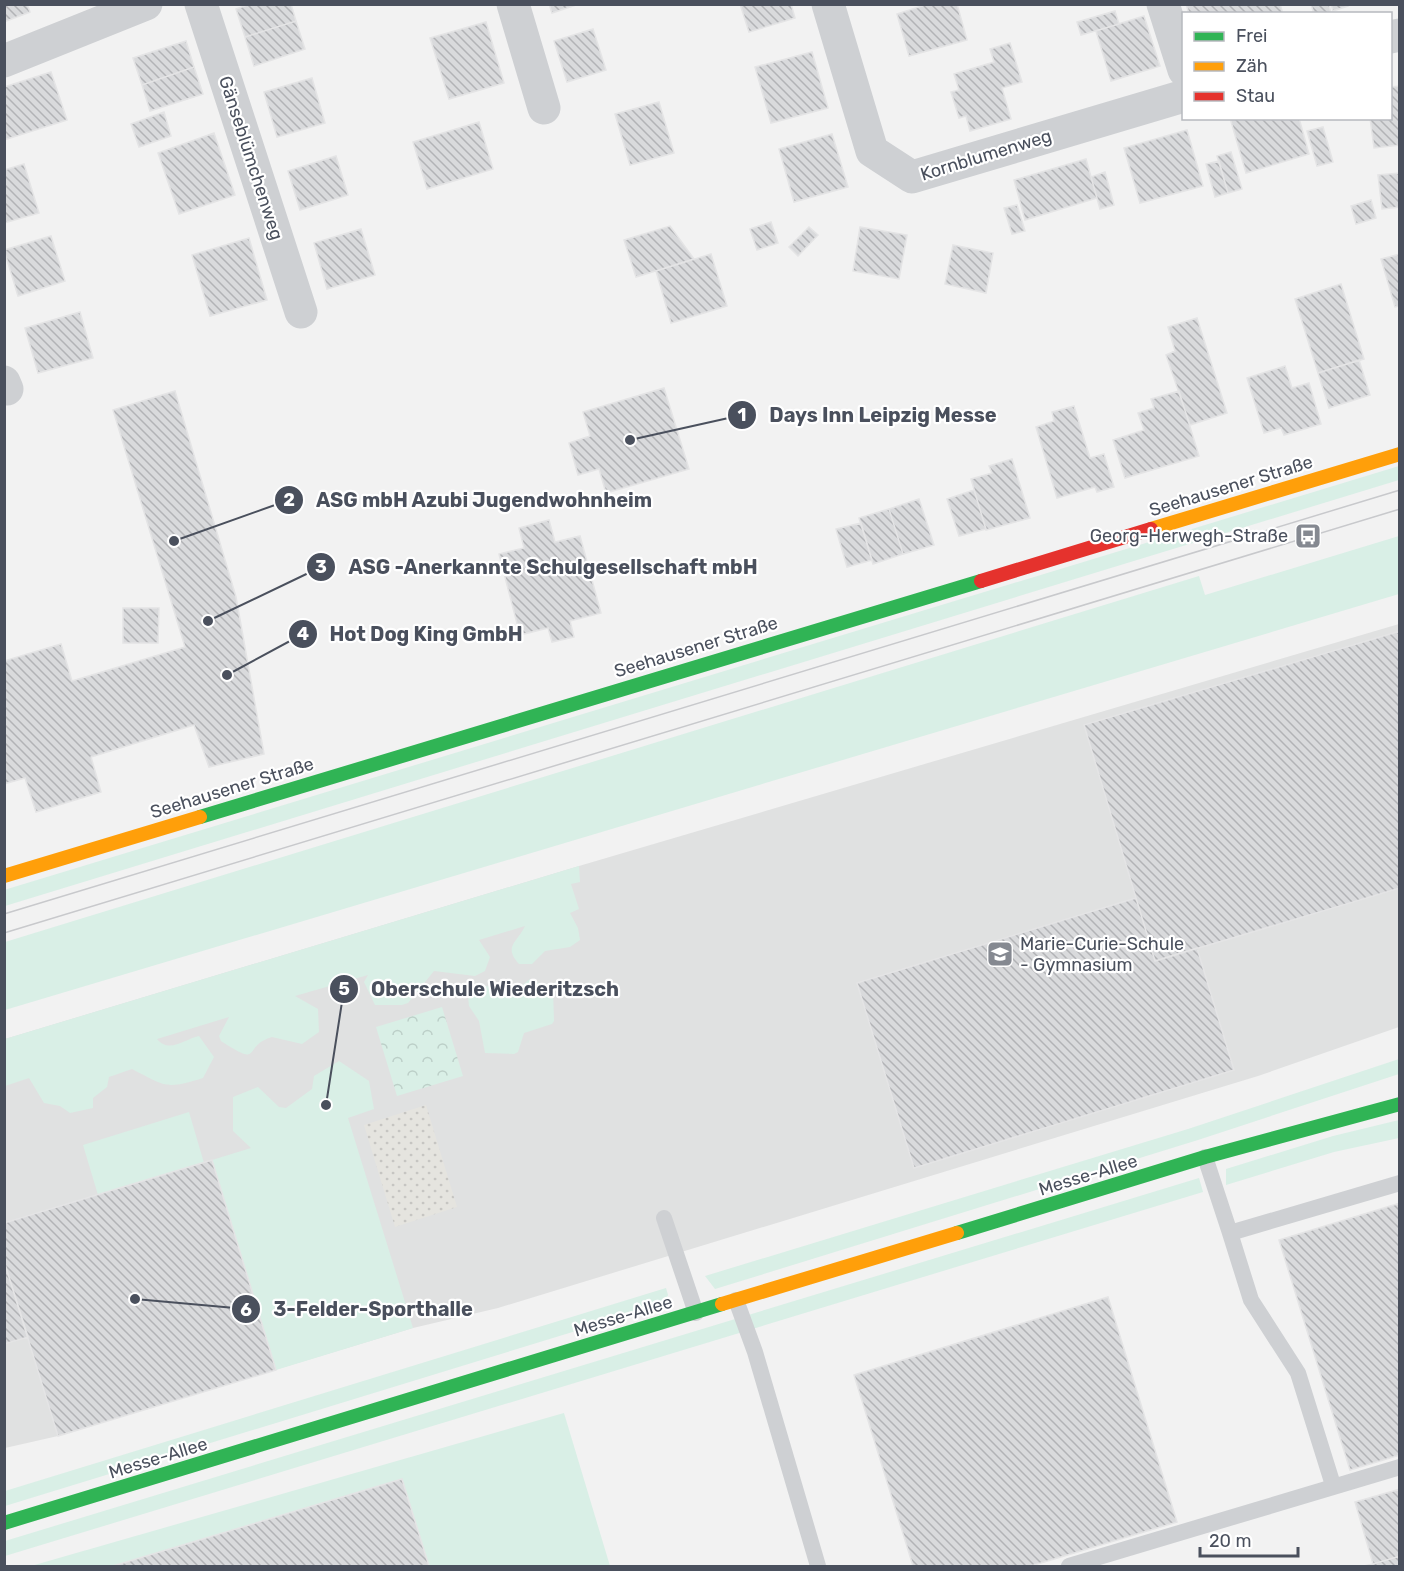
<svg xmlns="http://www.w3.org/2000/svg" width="1404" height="1571" viewBox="0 0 1404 1571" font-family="Rubik,sans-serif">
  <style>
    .education { fill: #e0e1e1 }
    .green { fill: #d9efe6 }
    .sand { fill: url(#sand-dots) }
    .park { fill: url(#park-crowns) }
    .building { fill: url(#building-back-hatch); stroke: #e4e4e5; stroke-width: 1.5 }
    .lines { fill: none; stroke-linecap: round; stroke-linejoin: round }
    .lane { stroke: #ced0d3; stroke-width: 16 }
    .street { stroke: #ced0d3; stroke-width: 33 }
    .fast { stroke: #30b455; stroke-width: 14 }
    .slow { stroke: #ff9f0a; stroke-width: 14 }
    .jam { stroke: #e5322d; stroke-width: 14 }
    .tram { stroke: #c8c9cc; stroke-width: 1.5 }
    .labels { text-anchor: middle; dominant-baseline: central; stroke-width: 4.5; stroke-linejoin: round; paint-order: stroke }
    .street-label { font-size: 18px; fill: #4a505d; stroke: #fff }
    .poi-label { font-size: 18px; fill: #4a505d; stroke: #fff; text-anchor: end }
    .leader { fill: none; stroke: #4a505d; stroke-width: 2 }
    .callout-dot { fill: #4a505d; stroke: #fff; stroke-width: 2 }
    .mark-label { font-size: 18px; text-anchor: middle; font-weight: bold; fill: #fff }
    .callout-label { font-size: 20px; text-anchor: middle; font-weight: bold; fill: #4a505d; stroke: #fff; stroke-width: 4.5; stroke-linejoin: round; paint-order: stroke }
  </style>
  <defs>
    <pattern id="sand-dots" width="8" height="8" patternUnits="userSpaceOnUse" patternTransform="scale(1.5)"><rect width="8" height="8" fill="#e5e4df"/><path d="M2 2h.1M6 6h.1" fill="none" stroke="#c6c5c2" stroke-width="1.8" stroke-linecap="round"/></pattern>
    <pattern id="park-crowns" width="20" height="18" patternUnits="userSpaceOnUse" patternTransform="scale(1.5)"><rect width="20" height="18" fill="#d9efe6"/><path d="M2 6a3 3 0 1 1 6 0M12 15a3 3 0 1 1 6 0" fill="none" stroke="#bccfc8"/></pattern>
    <pattern id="building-back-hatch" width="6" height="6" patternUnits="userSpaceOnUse" patternTransform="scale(1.5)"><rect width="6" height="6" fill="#d9dadc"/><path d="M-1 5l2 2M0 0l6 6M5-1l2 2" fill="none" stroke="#b2b3b6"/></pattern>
  </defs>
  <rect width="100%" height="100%" fill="#f2f2f2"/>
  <!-- education -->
  <path class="education" d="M1399,624V1027L1258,1076L498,1308L413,1328L58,1436L5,1448V1039L579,866Z"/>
  <!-- green -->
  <path class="green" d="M1399,466V480L5,906L4,890Z
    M1399,536V594L5,1010V942L1199,576L1205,595Z
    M579,866L580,882L571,884L579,909L570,913L578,928L580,940L570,947L545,951L532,964H519C503,946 517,943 525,926L479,940L490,957L485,971L475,976L434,971L408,1003L402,1005H375L364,982L368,975L295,996L318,1009L319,1032L302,1044L272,1037C241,1046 264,1069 221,1041L219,1036L229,1017L157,1039C169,1054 185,1039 199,1036L214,1057L203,1078C165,1090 165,1086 132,1069L109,1077L107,1087L93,1098V1108L70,1113L60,1106L44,1103L29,1078L5,1086V1039Z
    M530,979L553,990L554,1021L552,1024L524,1033L518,1052L514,1054L485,1053L479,1021L469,1006L468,997C488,976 486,990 509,996Z
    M1399,1059V1074L1198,1140L715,1289L705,1276L1188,1129Z
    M339,1061L369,1081L374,1109L348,1118L413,1328L276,1370L212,1160L251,1148L233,1131V1097L258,1087L279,1107L286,1108L312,1089L314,1076Z
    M189,1112L204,1163L98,1195L83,1145Z
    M1399,1120V1138L1334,1152L1226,1185V1169L1333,1136Z
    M1199,1178L1203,1192L5,1556V1541Z
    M666,1288L668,1295L664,1304L5,1506V1491Z
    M564,1413L610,1566H31Z"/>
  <!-- sand -->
  <path class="sand" d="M426,1105L457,1207L395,1227L364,1125Z"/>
  <!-- park -->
  <path class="park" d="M442,1007L463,1076L397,1096L376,1027Z"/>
  <!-- building -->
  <path class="building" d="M4,4H27L30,12L4,22Z
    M250,4H291L296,21L245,37L236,9Z
    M549,4H579L552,13Z
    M740,4H791L795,18L749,32Z
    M928,4H957L967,40L909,56L897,14Z
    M1186,4H1280L1283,14H1189Z
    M1311,4H1329L1331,14H1314Z
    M1331,4H1347L1348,6L1333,11Z
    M1115,11L1119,24L1081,35L1077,22Z
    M1144,16L1160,66L1111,81L1096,31Z
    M296,21L305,49L254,66L245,37Z
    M486,22L504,83L449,99L430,38Z
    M593,29L606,70L567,82L554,41Z
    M186,41L194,67L142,85L133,58Z
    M1010,43L1022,82L1002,88L1011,119L970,131L966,116L959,118L951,92L959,90L954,74L994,62L990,49Z
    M812,52L828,108L771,123L755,67Z
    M194,67L203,94L150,111L142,85Z
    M51,72L67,120L4,140V87Z
    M312,78L325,123L277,137L264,92Z
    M1400,86V145L1374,148L1370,118H1390V87Z
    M659,102L674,153L630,165L615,114Z
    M164,112L171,136L139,147L131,124Z
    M1230,118H1299L1309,154L1246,173Z
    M479,122L493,169L427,189L413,142Z
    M1323,127L1333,162L1317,166L1307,131Z
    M1187,130L1203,186L1140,203L1124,148Z
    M214,133L235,195L179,214L158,153Z
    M832,134L848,187L794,202L779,149Z
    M1231,152L1242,189L1228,193L1217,156Z
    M336,156L348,195L300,210L288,171Z
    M1086,159L1097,198L1025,220L1014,180Z
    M1219,161L1228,193L1215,197L1206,164Z
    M24,164L39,213L4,223V170Z
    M1105,172L1114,205L1100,209L1091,177Z
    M1400,173V207L1382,209L1378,175Z
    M1371,200L1376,218L1356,224L1351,206Z
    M1017,205L1025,231L1012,234L1004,208Z
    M771,222L778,243L757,250L750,229Z
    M670,226L694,259L636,277L624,240Z
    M809,227L818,235L798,256L789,247Z
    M860,227L907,235L899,279L853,271Z
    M361,229L375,275L327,289L314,243Z
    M51,236L65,281L18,296L4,250Z
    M249,238L267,300L210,316L192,255Z
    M953,245L993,253L986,293L945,284Z
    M711,254L727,306L671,323L656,271Z
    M1400,254V306L1395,307L1381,259Z
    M1341,284L1364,359L1318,373L1295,299Z
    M80,312L93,358L38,373L25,328Z
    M1197,318L1227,413L1190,425L1166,355L1175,351L1168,327Z
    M1359,360L1370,395L1329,408L1318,373Z
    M1285,366L1292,388L1309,383L1321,424L1284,435L1281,428L1264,433L1247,378Z
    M664,388L689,469L606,493L599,469L578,475L569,443L590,436L583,412Z
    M175,391L236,597L264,754L209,767L194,725L91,757L101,792L36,812L25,778L4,784V661L61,644L72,681L185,647L113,410Z
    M1179,391L1199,456L1125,478L1113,440L1144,430L1138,413L1154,408L1151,399Z
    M1074,406L1090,458L1104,454L1114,487L1097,492L1095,487L1057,498L1036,427L1054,421L1052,412Z
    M1012,459L1030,518L986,530L971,479L992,473L989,466Z
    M974,490L986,529L959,536L947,499Z
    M919,499L934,545L903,554L889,509Z
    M889,509L903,554L873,564L859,518Z
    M549,520L555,542L580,536L601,613L570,621L574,637L552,642L548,628L520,635L499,554L524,548L519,528Z
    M861,523L872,560L847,567L836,529Z
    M123,608H159L158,643H123Z
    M1400,631V888L1155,961L1084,725Z
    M1136,898L1155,961L1197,948L1234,1070L914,1168L857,983Z
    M212,1160L276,1370L58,1436L4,1261V1223Z
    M1400,1203V1455L1350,1470L1279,1240Z
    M4,1261L28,1337L4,1344Z
    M1108,1297L1177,1522L1031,1566H913L854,1375Z
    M402,1479L429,1566H113Z
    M1400,1489V1556L1373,1564L1355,1502Z
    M1400,1556V1566H1364L1373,1564Z"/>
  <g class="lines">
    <!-- lane -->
    <path class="lane" d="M1205,1157L1230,1233
      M664,1218L696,1313
      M736,1300L755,1352L818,1566
      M1333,1485L1298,1373L1251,1300L1230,1233L1400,1183
      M1069,1566L1400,1467"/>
    <!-- street -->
    <path class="street" d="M201,4L301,312
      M513,4L544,108
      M828,4L872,151L912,177L1184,96
      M1163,4L1184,70
      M1390,37L1400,35
      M4,61L146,4
      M4,382L7,389"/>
    <!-- fast -->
    <path class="fast" d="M200,817L981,581
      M957,1233L1205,1157L1400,1104
      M4,1523L722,1304"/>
    <!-- slow -->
    <path class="slow" d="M1151,529L1400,454
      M4,876L200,817
      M722,1304L957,1233"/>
    <!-- jam -->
    <path class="jam" d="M981,581L1151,529"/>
    <!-- tram -->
    <path class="tram" d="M4,914L1400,490
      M4,933L1400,509"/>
  </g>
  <!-- icons -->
  <defs>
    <symbol id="bus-square" viewBox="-11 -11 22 22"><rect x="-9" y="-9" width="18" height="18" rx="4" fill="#858991" stroke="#fff"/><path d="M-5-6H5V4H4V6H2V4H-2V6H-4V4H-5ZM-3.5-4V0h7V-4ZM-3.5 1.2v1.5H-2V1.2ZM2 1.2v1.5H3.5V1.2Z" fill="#fff"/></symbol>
    <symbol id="school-square" viewBox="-11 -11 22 22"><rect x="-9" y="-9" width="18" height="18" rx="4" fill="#858991" stroke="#fff"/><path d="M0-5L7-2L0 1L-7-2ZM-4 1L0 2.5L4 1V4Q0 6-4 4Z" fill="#fff"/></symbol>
  </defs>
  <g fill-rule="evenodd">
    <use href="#bus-square" x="1293" y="521" width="30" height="30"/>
    <use href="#school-square" x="985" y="939" width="30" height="30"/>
  </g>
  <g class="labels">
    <!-- street labels -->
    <g class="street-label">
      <text transform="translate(986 155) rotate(-17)">Kornblumenweg</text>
      <text transform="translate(251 158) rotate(72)">Gänseblümchenweg</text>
      <text transform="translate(1231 486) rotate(-17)">Seehausener Straße</text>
      <text transform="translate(696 647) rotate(-17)">Seehausener Straße</text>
      <text transform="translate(232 788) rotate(-17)">Seehausener Straße</text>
      <text transform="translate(1088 1175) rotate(-17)">Messe-Allee</text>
      <text transform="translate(623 1316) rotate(-17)">Messe-Allee</text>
      <text transform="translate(158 1458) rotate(-17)">Messe-Allee</text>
    </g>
    <!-- poi labels -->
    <g class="poi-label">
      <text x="1288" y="536">Georg-Herwegh-Straße</text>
      <text x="1020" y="944" text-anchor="start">Marie-Curie-Schule<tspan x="1020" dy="21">- Gymnasium</tspan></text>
    </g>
  </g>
  <!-- callouts -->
  <path class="leader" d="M630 440L742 415M174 541L289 500M208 621L321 567M227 675L303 634M326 1105L344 989M135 1299L246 1309"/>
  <g class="callout-dot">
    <circle cx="630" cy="440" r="6"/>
    <circle cx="174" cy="541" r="6"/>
    <circle cx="208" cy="621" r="6"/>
    <circle cx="227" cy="675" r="6"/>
    <circle cx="326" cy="1105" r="6"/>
    <circle cx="135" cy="1299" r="6"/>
    <circle cx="742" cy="415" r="15"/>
    <circle cx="289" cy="500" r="15"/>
    <circle cx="321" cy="567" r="15"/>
    <circle cx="303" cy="634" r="15"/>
    <circle cx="344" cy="989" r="15"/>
    <circle cx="246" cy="1309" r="15"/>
  </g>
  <g class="mark-label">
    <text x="742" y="421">1</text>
    <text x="289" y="506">2</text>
    <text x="321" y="573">3</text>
    <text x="303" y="640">4</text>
    <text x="344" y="995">5</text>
    <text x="246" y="1316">6</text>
  </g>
  <g class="callout-label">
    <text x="883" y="422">Days Inn Leipzig Messe</text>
    <text x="484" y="507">ASG mbH Azubi Jugendwohnheim</text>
    <text x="553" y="574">ASG -Anerkannte Schulgesellschaft mbH</text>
    <text x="426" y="641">Hot Dog King GmbH</text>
    <text x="495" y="996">Oberschule Wiederitzsch</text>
    <text x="373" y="1316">3-Felder-Sporthalle</text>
  </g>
  <!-- border -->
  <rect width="1404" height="1571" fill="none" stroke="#4a505d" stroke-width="12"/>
  <!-- legend -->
  <rect x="1182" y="12" width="210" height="108" fill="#ffffff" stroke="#b7b9be" stroke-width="1.5"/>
  <rect x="1194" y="32" width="30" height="9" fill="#30b455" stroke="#b7b9be" stroke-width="1.5"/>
  <text x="1236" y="42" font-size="18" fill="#4a505d">Frei</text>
  <rect x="1194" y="62" width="30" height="9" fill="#ff9f0a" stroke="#b7b9be" stroke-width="1.5"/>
  <text x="1236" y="72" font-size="18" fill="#4a505d">Zäh</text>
  <rect x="1194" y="92" width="30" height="9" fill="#e5322d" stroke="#b7b9be" stroke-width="1.5"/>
  <text x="1236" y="102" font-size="18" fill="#4a505d">Stau</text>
  <!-- scale -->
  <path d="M1200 1547v9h98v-9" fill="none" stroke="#4a505d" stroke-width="3"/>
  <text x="1209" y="1547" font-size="18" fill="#4a505d" stroke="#ffffff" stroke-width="4.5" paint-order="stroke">20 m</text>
</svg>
